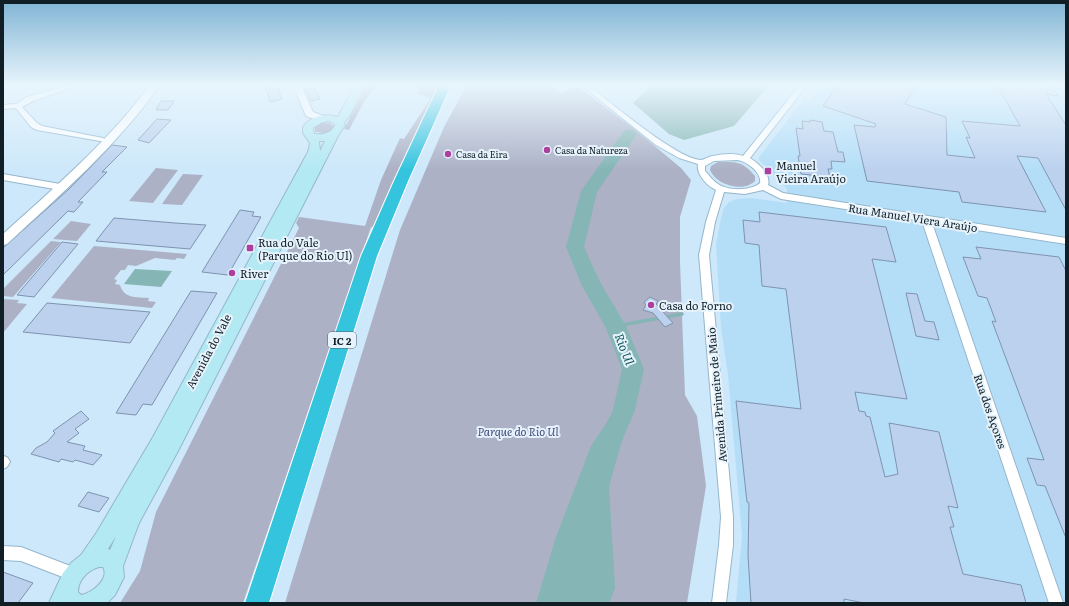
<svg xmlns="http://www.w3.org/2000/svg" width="1069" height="606" viewBox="0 0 1069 606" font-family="Literata,serif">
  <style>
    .built { fill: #b4def8 }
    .green { fill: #acb1c6 }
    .water { fill: #85b5b5 }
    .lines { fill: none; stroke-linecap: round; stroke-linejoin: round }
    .stream { stroke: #85b5b5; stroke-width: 3.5 }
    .river { fill: #85b5b5; fill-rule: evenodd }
    .building { fill: #bbd1ee; stroke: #7f93af }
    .minor-casing { stroke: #94b6cb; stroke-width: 2 }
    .tertiary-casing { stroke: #94b6cb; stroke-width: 2 }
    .secondary-casing { stroke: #94b6cb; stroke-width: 2 }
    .trunk-casing { stroke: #fff; stroke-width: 2 }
    .minor { fill: #fff; fill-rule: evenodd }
    .tertiary { fill: #fff; fill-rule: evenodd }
    .secondary { fill: #b3e9f3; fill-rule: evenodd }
    .trunk { fill: #34c4de; fill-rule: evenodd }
    .poi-dot { fill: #ad409f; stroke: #e6f3fc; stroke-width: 1.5 }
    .labels { text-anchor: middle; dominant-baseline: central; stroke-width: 4; stroke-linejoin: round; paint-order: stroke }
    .far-poi-label { font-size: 9px; fill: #111e26; stroke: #e6f3fc; text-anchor: start }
    .shield { fill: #e6f3fc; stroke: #515e66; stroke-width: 1 }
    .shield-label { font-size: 10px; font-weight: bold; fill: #111e26 }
    .poi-label { font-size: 11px; fill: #111e26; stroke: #e6f3fc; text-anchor: start }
    .street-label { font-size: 11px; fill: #111e26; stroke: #e6f3fc }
    .park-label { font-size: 11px; font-style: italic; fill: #444c7d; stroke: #e6f3fc }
    .water-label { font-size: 12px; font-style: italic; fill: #085153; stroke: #e6f3fc }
  </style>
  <rect width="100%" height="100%" fill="#cde8fa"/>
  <!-- built -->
  <path class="built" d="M821,85H1066V603H736L742,535L728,375L721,327L716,245L721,218L724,208L729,202L737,199L751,198L787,203V189L759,160V157L804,99L810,100Z"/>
  <!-- green -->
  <path class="green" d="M367,85H377L365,100L349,130L344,129Z
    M419,85H439L406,154L375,227H371L243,603H120L140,571L156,512L299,228L296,223L299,217L365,226L381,180L400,138L404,139L431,98L417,94Z
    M467,85H550L562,93L577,86L633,128L681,168L691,180L680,217V262L685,395L697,416L706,486L687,603H285L400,230L444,127Z
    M322,123H330L333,126V129L326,133L315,132V127Z
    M718,162C738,162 742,161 755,176V181C743,193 716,185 710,170L711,166Z
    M156,168L178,170L153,203L129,201Z
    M183,174L203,175L182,205L162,204Z
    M71,221L91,224L77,241L53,239Z
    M51,241L61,242L13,297L3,296V289Z
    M94,246L187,254L184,259L177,258L175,260L155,258L136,266L128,265L125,270H121L114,279L117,280L115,284L120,285C124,299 137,297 149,298L148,301L156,302L152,308L51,298Z
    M3,299L19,300L17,303L27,304L3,333Z"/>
  <!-- water -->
  <path class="water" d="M652,85H767L764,91L734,126L684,140L669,134L633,103Z
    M135,269L172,271L161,287L124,284Z
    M624,410L625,430L609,486L615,588L609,603H536L556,537L591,446L614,412Z"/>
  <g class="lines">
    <!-- stream -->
    <path class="stream" d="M616,326L682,314"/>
    <!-- river -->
    <path class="river" d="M629,129L634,131L637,134L597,192L584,247L600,282L626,326L644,369L635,410L621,443L613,446L605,443L601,435L613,410L622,369L606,328L581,284L566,247L581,191L624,131Z"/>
  </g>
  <!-- building -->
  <path class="building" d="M265,85H277L282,99L270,102Z
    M303,85H313L320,99L311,101Z
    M838,85H916L905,104L946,117L947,155L975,158L966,137L970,138L962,121L1020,126L997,85H1051L1058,96L1046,94L1066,125V210L1038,158L1017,156L1046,212L962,202L959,192L867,181L854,125L875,127L876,124L823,106Z
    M161,101H174L168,110H156Z
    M157,119L171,120L149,143L138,140Z
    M810,120L822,122L824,131L833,132L838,152H843L845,162L831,161L832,169H828L830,177L801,174L798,156H800L796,128L803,129L802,121L810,122Z
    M112,145L127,147L102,172H107L78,202H83L74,212L68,211L3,275V248L69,189Z
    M240,210L254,212L252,216L261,217L228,275L202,272Z
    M759,212L886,227L896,262L872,259L907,399L855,392L859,411L865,412L866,416L870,417L885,477L898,474L889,423L939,432L958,508L948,506L954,527H950L963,574L1021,585L1026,603H864L844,599V603H751L748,556L749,503L747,502L736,401L801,409L786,289L762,286L759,245L745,243L743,220L760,222Z
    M114,218L175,223L206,225L190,249L96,241Z
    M62,242L78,244L34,297L17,295Z
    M976,247L1059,257L1066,271V538L1045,486L1037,485L1027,458L1044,460L992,321L996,322L987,298L978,296L963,257L981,259Z
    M191,291L217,293L152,405L143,404L136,415L116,413Z
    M906,293L917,294L925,321L934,322L939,340L916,336Z
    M650,297L658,301L656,304L673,323L665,327L653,313L643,310L646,305L644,302Z
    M47,303L115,309L150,312L130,343L23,332Z
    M81,411L89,419L75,429L79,433L67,442L85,446L83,450L102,455L93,465L75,460L73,462L61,459L59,462L31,454L36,448L47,442L55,433L53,431Z
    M88,492L109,498L99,512L78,506Z
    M3,572L33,583L18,603H3Z"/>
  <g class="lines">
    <defs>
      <path id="minor" d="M69,85H80L33,101L22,107L37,123L42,126L103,138L107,140L106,142L37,130L31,127L16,108L3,109V105L16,104L27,97Z
        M581,85H588C609,101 678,160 701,160C704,160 709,156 713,156C722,154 734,153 743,156L800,85H807L750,158C759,164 771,174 768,185L783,193L1066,238V244L932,223L1063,603H1049L922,221L781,199L763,190L745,194L724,192L715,222L709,255L733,517V545L726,603H712L719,545L721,517L699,255L706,222L716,190C707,186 696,174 698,164L679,158L656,145ZM737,160C747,161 762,173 760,183C751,191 728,191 718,184C713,181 709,175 705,171V166L714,161Z
        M3,174L60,184L64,187L60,190L3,180Z
        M4,456L8,458L10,462L7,467L3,469Z
        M3,546L21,547L78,569L80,574L78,579L73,581L21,561L3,560Z"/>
      <path id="tertiary" d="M150,85H160C117,146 61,194 7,244L3,245V234C55,187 108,142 150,85Z
        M293,85H301L313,112L326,117L328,119L326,121L323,122L306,116Z"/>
      <path id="secondary" d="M355,85H365L350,115L344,123L345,125L338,136L178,451L139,523L123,566L124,577L115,595L107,603H49L63,573L71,563L81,555L97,532L153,437L308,152L310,143L303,133V127C311,116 325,113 338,117ZM324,121C329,121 332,121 335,125C331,134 323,135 314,134L313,128ZM319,141H325L320,151ZM116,536L110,550L108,549ZM99,567H103C110,579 92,593 81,595L78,592C78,580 88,570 99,567Z"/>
      <path id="trunk" d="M439,85H451L408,181L377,256L269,603H245L361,256L394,181Z"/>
    </defs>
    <!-- minor casing -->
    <use href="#minor" class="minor-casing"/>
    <!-- tertiary casing -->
    <use href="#tertiary" class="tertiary-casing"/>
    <!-- secondary casing -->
    <use href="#secondary" class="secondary-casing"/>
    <!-- trunk casing -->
    <use href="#trunk" class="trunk-casing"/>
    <!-- minor -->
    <use href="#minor" class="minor"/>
    <!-- tertiary -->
    <use href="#tertiary" class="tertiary"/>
    <!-- secondary -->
    <use href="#secondary" class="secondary"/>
    <!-- trunk -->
    <use href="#trunk" class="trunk"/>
  </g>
  <!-- sky -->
  <linearGradient id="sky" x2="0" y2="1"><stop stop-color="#80b4d4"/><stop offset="0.5" stop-color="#e8f5fd"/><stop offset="1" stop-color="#e8f5fd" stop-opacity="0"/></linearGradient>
  <rect width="1069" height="170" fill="url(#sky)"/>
  <!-- markers -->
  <g class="poi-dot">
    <circle cx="547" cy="150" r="4"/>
    <circle cx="448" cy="154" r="4"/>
    <rect x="764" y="167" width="8" height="8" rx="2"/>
    <rect x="246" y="244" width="8" height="8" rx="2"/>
    <circle cx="232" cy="273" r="4"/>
    <circle cx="651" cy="305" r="4"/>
  </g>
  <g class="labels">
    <!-- far-poi labels -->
    <g class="far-poi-label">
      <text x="555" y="150">Casa da Natureza</text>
      <text x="456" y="154">Casa da Eira</text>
    </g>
    <!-- shield labels -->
    <rect class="shield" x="328" y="332" width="28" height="16" rx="3"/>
    <g class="shield-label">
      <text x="342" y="340">IC 2</text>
    </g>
    <!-- poi labels -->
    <g class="poi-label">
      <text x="776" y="165">Manuel<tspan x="776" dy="13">Vieira Araújo</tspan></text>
      <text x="258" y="242">Rua do Vale<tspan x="258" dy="13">(Parque do Rio Ul)</tspan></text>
      <text x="240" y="273">River</text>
      <text x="659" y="305">Casa do Forno</text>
    </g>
    <!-- street labels -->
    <g class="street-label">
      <text transform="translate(913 217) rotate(9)">Rua Manuel Viera Araújo</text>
      <text transform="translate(208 351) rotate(-62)">Avenida do Vale</text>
      <text transform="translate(716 395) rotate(-95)">Avenida Primeiro de Maio</text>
      <text transform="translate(991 411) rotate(71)">Rua dos Açores</text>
    </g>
    <!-- park labels -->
    <g class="park-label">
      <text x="518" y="431">Parque do Rio Ul</text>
    </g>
    <!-- water labels -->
    <g class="water-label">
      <text transform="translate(625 349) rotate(69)">Rio Ul</text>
    </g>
  </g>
  <!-- border -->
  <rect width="1069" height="606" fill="none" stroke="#111e26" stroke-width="8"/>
</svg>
